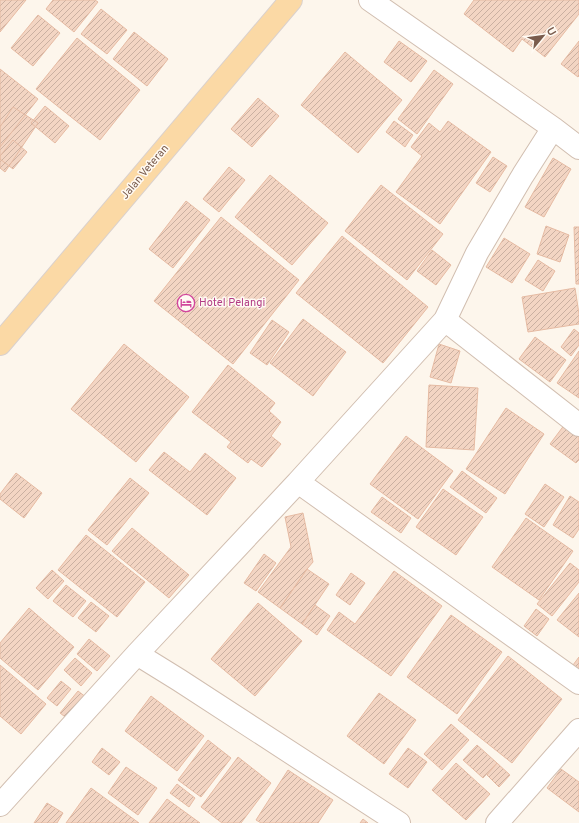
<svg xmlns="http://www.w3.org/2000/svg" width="579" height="823" viewBox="0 0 579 823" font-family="Overpass,sans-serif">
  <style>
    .building { fill: url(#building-hatch); stroke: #e6bba3 }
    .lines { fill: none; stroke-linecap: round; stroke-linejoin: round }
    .minor-casing { stroke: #d1beb0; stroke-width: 24 }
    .major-casing { stroke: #dad1cd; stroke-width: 24 }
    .minor { stroke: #fff; stroke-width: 22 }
    .major { stroke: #fbd9a5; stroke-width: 22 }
    .labels { text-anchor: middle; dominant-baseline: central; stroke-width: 3; stroke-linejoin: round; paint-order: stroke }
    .street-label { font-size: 11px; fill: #7a5c4d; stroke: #fffaf3 }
    .hotel-label { font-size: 11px; fill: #b23c85; stroke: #fffaf3; text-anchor: start }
  </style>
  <defs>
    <pattern id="building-hatch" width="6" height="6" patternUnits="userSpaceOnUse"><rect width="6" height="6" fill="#f3d5c3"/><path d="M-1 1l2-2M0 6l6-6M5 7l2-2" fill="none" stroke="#cab0a1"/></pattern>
  </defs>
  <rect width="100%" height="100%" fill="#fdf6ec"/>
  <!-- building -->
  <path class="building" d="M0,0H26L0,32Z
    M53,0H95L98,2L74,32L46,9Z
    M474,0H579V14L545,57L522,39L513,52L464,14Z
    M101,9L127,30L107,54L81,34Z
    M38,15L60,33L33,66L11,48Z
    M134,32L168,59L147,86L113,59Z
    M77,38L140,90L100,140L36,89Z
    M399,41L427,61L411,82L384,62Z
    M579,41V76L578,77L561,64Z
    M345,52L402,100L358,153L301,105Z
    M0,69L38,99L0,147Z
    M434,70L453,84L417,134L398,119Z
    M258,98L279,116L252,147L231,129Z
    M45,106L69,126L55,143L31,123Z
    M13,107L38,123L5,172L0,168V127Z
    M394,121L413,135L405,147L386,132Z
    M448,121L491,152L440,224L396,192L422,156L411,147L429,123L440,132Z
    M13,140L27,152L13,169L0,159V156Z
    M493,157L507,166L490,192L476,183Z
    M553,158L571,169L544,217L525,207Z
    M229,167L245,180L219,212L203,199Z
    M270,175L328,223L292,265L235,217Z
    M381,185L443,234L407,280L345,231Z
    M186,201L210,220L173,268L149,249Z
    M221,217L299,280L233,364L154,301Z
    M546,226L569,235L560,262L537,254Z
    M574,227H579V284H576Z
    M342,236L428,307L383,363L296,293Z
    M504,238L530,254L512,283L486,267Z
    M432,250L451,265L436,285L417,271Z
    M538,260L555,271L543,291L525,280Z
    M575,288L579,314V324L528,332L522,297Z
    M303,319L346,352L313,396L270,363Z
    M272,320L289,332L267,365L250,353Z
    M574,329L579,333V345L571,356L561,347Z
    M535,337L566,360L550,382L519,359Z
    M124,344L189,397L136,462L71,409Z
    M439,344L460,351L451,383L430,377Z
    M579,351V398L557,383Z
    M228,365L275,403L269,411L281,422L271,436L281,444L262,467L251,459L248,463L227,447L231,442L192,412Z
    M429,385L478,388L474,450L426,447Z
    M506,408L544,434L505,494L466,469Z
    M565,424L579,434V460L576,463L550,444Z
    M406,436L453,471L418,519L370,484Z
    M164,452L190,472L205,453L236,478L207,515L149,470Z
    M462,471L497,498L486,513L450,487Z
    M16,473L42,493L24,518L0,499V494Z
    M130,478L149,493L107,545L88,530Z
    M545,484L564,497L544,527L525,514Z
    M443,489L483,517L456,555L416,527Z
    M570,496L579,502V529L573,538L553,525Z
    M382,497L411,518L401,533L371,512Z
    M303,513L313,562L307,569L280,608L258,592L291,547L285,517Z
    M526,518L573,551L539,600L492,567Z
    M132,528L189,575L169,598L112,551Z
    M86,535L145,582L117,617L58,570Z
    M264,554L276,563L256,591L244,583Z
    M570,563L579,570V582L552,616L537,604Z
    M307,569L329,584L302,624L280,608Z
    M52,570L64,581L48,599L36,588Z
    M394,571L442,606L391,676L327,630L339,612L355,624Z
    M351,573L365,583L350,605L336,595Z
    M66,585L86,601L73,617L53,601Z
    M579,593V637L557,620Z
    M91,602L109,616L96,632L78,618Z
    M258,603L302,641L255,696L211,659Z
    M315,605L330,616L317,635L302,624Z
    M29,608L74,647L38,690L0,658V643Z
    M536,609L549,619L537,636L524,626Z
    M451,615L502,652L457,714L407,677Z
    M89,639L110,656L97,671L77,654Z
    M508,656L562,699L512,763L458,720Z
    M579,657V669L573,665Z
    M75,658L92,673L81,686L64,670Z
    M0,665L46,704L21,734L0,716Z
    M61,681L71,689L57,706L47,698Z
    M78,691L91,701L73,723L60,713Z
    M379,693L416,720L384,764L347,736Z
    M151,696L204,736L177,771L125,731Z
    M451,724L469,740L442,770L424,754Z
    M208,740L231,758L201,797L178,780Z
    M477,745L497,763L483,778L463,760Z
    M102,748L120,762L109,775L92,762Z
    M408,748L427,762L408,788L389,774Z
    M238,757L271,783L241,823H222L201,807Z
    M456,763L490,794L466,820L432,790Z
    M497,763L510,775L499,787L487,775Z
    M126,767L157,788L138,815L108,793Z
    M561,769L579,782V812L547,788Z
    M288,770L333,800L318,823H261L256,820Z
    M177,784L195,798L189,807L170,793Z
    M91,788L139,823H66Z
    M167,799L200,823H149Z
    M47,803L63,813L57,823H34Z
    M363,819L368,823H360Z"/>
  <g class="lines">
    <defs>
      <path id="minor" d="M370,0L553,128L579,148
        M445,320L579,425
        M298,482L445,320L477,253L523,175L553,128
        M137,654L179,680L399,823
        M0,805L137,654L298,482L579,683
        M497,823L579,730"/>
      <path id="major" d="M0,344L291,0"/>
    </defs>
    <!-- minor casing -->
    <use href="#minor" class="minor-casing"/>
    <!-- major casing -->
    <use href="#major" class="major-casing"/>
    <!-- minor -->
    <use href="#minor" class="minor"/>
    <!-- major -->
    <use href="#major" class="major"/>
  </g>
  <!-- icons -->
  <defs>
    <symbol id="hotel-ring" viewBox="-11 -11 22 22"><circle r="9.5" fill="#fffaf3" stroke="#d1479c" stroke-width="1.5"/><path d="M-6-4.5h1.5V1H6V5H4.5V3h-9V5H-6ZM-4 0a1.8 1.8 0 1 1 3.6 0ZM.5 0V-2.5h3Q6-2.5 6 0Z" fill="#d1479c"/></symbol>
  </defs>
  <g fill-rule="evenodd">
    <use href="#hotel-ring" x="176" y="293" width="20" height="20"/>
  </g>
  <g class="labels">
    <!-- street labels -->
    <g class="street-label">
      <text transform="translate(145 172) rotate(-50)">Jalan Veteran</text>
    </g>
    <!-- hotel labels -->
    <g class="hotel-label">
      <text x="199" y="303">Hotel Pelangi</text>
    </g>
  </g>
  <!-- north arrow -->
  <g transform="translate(543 36) rotate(61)" stroke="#fffaf3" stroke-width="3" paint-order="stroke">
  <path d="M0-3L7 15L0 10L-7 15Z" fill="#7a5c4d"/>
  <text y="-6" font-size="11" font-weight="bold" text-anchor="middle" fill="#7a5c4d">U</text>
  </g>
</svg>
